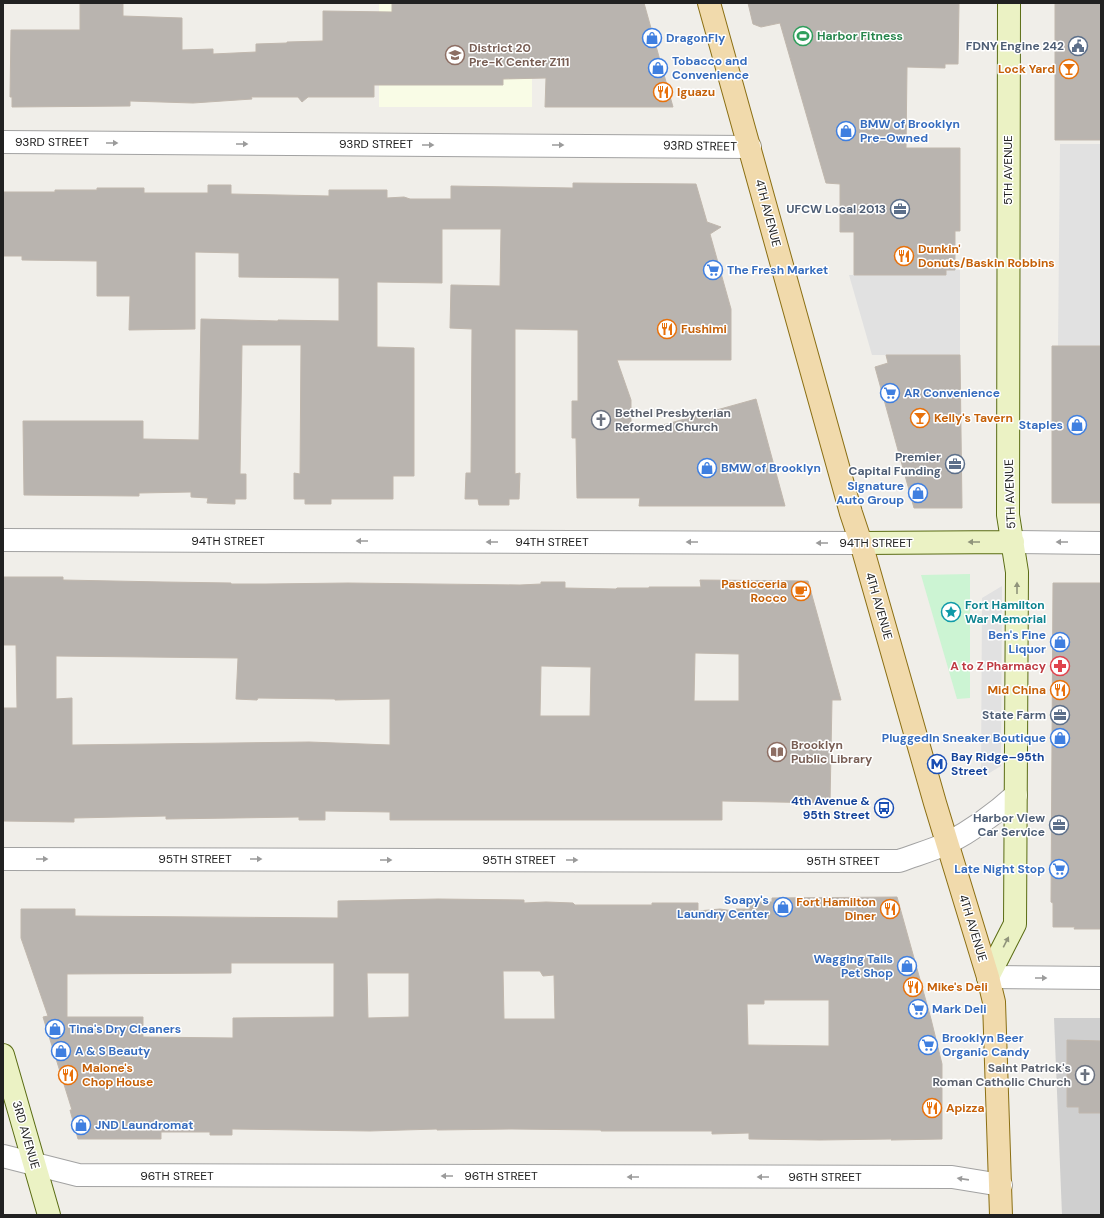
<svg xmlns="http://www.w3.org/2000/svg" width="1104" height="1218" viewBox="0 0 1104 1218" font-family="'DM Sans',sans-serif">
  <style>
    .education { fill: #f9fce6 }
    .religious { fill: #cfcfcf }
    .park { fill: #ccf4d3 }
    .parking { fill: #e1e1e1 }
    .building { fill: #b9b4af; stroke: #c0b7ad; fill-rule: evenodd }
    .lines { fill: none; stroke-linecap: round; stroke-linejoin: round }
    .street-casing { stroke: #a2a2a2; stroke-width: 24 }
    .secondary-casing { stroke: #5a6c13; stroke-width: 24 }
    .primary-casing { stroke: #8b6f13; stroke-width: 24 }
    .street { stroke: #fff; stroke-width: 22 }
    .secondary { stroke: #ebf2c4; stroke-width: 22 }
    .primary { stroke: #f1daac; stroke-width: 22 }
    .oneway { fill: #9b9b9b }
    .oneway2 { fill: #90947b }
    .labels { text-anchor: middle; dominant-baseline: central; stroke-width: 3; stroke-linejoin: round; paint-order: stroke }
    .leisure-label { font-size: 12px; font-weight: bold; fill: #27864d; stroke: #fff; text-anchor: start }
    .shop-label { font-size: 12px; font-weight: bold; fill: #366cbe; stroke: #fff; text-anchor: start }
    .service-label { font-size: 12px; font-weight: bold; fill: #4e5e75; stroke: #fff; text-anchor: end }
    .education-label { font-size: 12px; font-weight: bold; fill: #785e54; stroke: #fff; text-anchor: start }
    .food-label { font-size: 12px; font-weight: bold; fill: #c56008; stroke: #fff; text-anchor: start }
    .street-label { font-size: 12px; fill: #212121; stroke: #fff }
    .worship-label { font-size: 12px; font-weight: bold; fill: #5b616d; stroke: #fff; text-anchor: start }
    .culture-label { font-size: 12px; font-weight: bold; fill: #0d838f; stroke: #fff; text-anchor: start }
    .health-label { font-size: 12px; font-weight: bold; fill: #be3a42; stroke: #fff; text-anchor: end }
    .transit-label { font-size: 12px; font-weight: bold; fill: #164399; stroke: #fff; text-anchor: start }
  </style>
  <rect width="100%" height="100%" fill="#f0eee9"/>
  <!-- education -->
  <path class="education" d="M379,3H532V107H379Z"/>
  <!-- religious -->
  <path class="religious" d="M1054,1018H1101V1215H1062Z"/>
  <!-- park -->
  <path class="park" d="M970,574V698L957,699L921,575Z"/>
  <!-- parking -->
  <path class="parking" d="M1060,144H1101V346H1058Z
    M946,270H960V355H872L849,275H946Z
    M1002,586L1001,766L981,778L982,598Z"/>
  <!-- building -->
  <path class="building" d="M80,3H123V16L182,18V50L213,49V54L256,52V44L287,43V42L323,41V11L392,12V3H644L673,107H545L546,78L503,79V85H374V97H308L302,102L298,97H251L252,99L193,103L130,101V106L12,107V97H10L11,30H80Z
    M748,3H959L958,64H945V68L907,67L906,148H960V231H955V270H946V275H854V232H840V184L826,183L780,23L761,27L753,24Z
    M1055,3H1101V140H1055Z
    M573,183L696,184L707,222L721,227L710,234L731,309V360H617L631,400V434L756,399L785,506H639L640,498H577L576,438H572V401H578V330L515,329V474L520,473L519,499H509V505H479L478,499H465L466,473H471L472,329L450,328L451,285L500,286L501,229H442V283L377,282V347L414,348V476H393V499H331V504H305V499H294V473L300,474L301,345H242L240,474H246V499H235V504L207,503L208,498L191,497V492L139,493V496L24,495L23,421H143V439L199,440L201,319L278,321V320L339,321V278L239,277V253L195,252V329L129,330L130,296H97V261L22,260V256H3V192H55V190H97V188H144V193H208V185H231V194L329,196V190H387V198L404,197L410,199H451V186L573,188Z
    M1052,346H1101V503H1052Z
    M886,355H960L962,508H914L875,367L888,363Z
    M3,577H63V580L163,582L231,583V584H266L348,583L520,585L541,584V582H565V588L616,589L617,588H649V587H701L700,580L808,581L841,700H832L830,803L722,801V820H390V812L325,811V820H299V817L166,819V816L74,818V822L3,821V708H17L16,645H3ZM695,653L739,654V701H694ZM56,656L238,658L236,699L257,700L258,698L335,699V700L390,699V745L309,742L72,745V698L56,699ZM541,666L591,667L590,716H540Z
    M1053,583H1101V929H1074L1075,927H1053V903L1051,902Z
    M897,897L931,1019L942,1064V1139L891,1140L892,1139L820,1140L749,1139V1133L712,1134V1131H601V1130L512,1129L437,1130V1129L370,1131L232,1129V1135H210V1132H161V1139H78L70,1110H72L43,1017L48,1016L21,938V909H75V916L338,918V901L438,899L524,900V903L546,902L573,903L575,905H652V903H698V911L720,909L734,911L736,909H749V902H772V898ZM231,963H334V1017L233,1018V1038L143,1037V1017H67V974L231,973ZM503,971H540L543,976L554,975L555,1019H504ZM367,973H409V1017L368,1018ZM764,1000H829V1046L748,1045L747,1004H764Z
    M1067,1040L1101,1041V1113H1079V1107H1067Z"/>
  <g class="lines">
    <defs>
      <path id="street" d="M3,142L750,147
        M3,540L861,543
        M1013,542L1101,543
        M3,859L899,861C915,855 933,850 948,843C973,830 995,814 1016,795
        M988,977L1101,978
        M3,1156L78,1175L952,1177L1001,1185"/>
      <path id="secondary" d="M861,543L1013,542
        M988,977L1015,924L1017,572L1008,515L1009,3
        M3,1055L49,1215"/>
      <path id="primary" d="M709,3L851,513L861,543L935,803L988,977L994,1002L1001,1215"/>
    </defs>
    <!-- street casing -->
    <use href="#street" class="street-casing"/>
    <!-- secondary casing -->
    <use href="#secondary" class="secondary-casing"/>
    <!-- primary casing -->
    <use href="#primary" class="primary-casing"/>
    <!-- street -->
    <use href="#street" class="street"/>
    <!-- secondary -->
    <use href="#secondary" class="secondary"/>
    <!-- primary -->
    <use href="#primary" class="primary"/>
  </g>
  <!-- one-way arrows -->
  <defs><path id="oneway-solid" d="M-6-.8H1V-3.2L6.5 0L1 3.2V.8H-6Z"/></defs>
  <g class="oneway">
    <use href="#oneway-solid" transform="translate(112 143)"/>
    <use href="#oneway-solid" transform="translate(242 144)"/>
    <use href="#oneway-solid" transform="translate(428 145)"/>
    <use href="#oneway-solid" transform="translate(558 145)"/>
    <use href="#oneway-solid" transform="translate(362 541) rotate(-180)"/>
    <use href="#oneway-solid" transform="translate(492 542) rotate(180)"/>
    <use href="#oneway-solid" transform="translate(692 542) rotate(-180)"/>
    <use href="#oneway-solid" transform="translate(1062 542) rotate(-180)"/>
    <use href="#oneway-solid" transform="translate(822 543) rotate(180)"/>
    <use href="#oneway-solid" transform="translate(42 859)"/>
    <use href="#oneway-solid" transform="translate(256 859)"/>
    <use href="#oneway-solid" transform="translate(386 860)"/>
    <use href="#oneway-solid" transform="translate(572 860)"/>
    <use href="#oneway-solid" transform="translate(1041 978)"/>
    <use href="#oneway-solid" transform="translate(447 1176) rotate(-180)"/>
    <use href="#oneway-solid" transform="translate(633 1177) rotate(-180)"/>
    <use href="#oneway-solid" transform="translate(763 1177) rotate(-180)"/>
    <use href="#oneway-solid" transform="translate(963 1179) rotate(-172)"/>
  </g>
  <g class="oneway2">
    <use href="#oneway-solid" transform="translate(974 542) rotate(180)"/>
    <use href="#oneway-solid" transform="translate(1017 588) rotate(-90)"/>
    <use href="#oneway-solid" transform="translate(1006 942) rotate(-63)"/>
  </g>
  <!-- icons -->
  <defs>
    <symbol id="stadium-ring" viewBox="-11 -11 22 22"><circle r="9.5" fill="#fff" stroke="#2e9e5b" stroke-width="1.5"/><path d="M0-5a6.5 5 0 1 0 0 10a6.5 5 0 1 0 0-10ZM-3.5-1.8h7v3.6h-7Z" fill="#2e9e5b"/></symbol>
    <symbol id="shop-ring" viewBox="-11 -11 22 22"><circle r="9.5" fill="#fff" stroke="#3f7fe0" stroke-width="1.5"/><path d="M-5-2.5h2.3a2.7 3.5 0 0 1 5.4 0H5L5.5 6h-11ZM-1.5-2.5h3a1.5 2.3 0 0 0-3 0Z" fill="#3f7fe0"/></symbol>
    <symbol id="civic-ring" viewBox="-11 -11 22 22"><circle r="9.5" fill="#fff" stroke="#5c6f8a" stroke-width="1.5"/><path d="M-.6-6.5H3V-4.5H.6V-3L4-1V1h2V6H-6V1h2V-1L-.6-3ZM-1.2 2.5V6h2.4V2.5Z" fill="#5c6f8a"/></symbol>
    <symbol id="school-ring" viewBox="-11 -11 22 22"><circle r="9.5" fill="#fff" stroke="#8d6e63" stroke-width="1.5"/><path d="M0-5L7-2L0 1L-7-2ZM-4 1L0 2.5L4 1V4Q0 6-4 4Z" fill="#8d6e63"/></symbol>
    <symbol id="bar-ring" viewBox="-11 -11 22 22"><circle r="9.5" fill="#fff" stroke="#e8710a" stroke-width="1.5"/><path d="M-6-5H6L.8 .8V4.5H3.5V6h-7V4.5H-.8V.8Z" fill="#e8710a"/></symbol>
    <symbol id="restaurant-ring" viewBox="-11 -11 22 22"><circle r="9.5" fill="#fff" stroke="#e8710a" stroke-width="1.5"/><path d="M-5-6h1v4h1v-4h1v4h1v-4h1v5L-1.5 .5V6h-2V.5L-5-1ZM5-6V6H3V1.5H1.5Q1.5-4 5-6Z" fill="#e8710a"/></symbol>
    <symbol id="office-ring" viewBox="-11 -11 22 22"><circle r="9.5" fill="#fff" stroke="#5c6f8a" stroke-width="1.5"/><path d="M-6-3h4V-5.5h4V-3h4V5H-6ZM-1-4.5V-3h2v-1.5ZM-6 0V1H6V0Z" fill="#5c6f8a"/></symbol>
    <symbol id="supermarket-ring" viewBox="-11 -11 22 22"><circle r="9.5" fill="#fff" stroke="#3f7fe0" stroke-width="1.5"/><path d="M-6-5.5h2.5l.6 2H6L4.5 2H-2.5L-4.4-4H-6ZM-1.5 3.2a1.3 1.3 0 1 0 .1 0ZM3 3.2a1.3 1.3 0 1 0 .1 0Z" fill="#3f7fe0"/></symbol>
    <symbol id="church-ring" viewBox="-11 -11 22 22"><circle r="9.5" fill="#fff" stroke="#6b7280" stroke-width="1.5"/><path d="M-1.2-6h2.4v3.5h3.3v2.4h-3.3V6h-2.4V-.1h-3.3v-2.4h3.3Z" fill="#6b7280"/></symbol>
    <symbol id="cafe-ring" viewBox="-11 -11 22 22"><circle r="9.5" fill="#fff" stroke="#e8710a" stroke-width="1.5"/><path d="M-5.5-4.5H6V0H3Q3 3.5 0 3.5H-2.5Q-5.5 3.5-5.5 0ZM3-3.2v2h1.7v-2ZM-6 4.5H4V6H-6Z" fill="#e8710a"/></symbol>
    <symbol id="sight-ring" viewBox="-11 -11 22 22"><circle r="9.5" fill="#fff" stroke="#0f9aa8" stroke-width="1.5"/><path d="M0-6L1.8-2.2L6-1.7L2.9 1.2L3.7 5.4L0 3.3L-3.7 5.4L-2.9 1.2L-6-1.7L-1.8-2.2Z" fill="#0f9aa8"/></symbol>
    <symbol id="pharmacy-ring" viewBox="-11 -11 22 22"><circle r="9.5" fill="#fff" stroke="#e0444e" stroke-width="1.5"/><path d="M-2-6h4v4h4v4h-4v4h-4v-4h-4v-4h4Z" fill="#e0444e"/></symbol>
    <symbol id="library-ring" viewBox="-11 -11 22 22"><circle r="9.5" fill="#fff" stroke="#8d6e63" stroke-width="1.5"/><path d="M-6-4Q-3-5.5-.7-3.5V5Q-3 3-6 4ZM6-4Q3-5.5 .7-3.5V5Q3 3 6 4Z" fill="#8d6e63"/></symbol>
    <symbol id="metro-ring" viewBox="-11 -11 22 22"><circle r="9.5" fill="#fff" stroke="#1a4fb4" stroke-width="1.5"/><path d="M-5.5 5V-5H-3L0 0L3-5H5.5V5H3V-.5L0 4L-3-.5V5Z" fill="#1a4fb4"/></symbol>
    <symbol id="bus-ring" viewBox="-11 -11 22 22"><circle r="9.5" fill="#fff" stroke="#1a4fb4" stroke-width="1.5"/><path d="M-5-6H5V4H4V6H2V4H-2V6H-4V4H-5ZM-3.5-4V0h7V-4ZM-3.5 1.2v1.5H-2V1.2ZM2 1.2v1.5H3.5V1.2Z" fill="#1a4fb4"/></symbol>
  </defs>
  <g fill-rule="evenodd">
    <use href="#stadium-ring" x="792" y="25" width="22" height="22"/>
    <use href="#shop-ring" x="641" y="27" width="22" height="22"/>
    <use href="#civic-ring" x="1067" y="35" width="22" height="22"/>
    <use href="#school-ring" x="444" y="44" width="22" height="22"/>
    <use href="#shop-ring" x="647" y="57" width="22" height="22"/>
    <use href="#bar-ring" x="1058" y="58" width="22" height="22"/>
    <use href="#restaurant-ring" x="652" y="81" width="22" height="22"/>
    <use href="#shop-ring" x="835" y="120" width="22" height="22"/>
    <use href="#office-ring" x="889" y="198" width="22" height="22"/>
    <use href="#restaurant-ring" x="893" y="245" width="22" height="22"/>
    <use href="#supermarket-ring" x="702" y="259" width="22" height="22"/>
    <use href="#restaurant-ring" x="656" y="318" width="22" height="22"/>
    <use href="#supermarket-ring" x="879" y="382" width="22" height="22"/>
    <use href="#bar-ring" x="909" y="407" width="22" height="22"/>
    <use href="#church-ring" x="590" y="409" width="22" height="22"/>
    <use href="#shop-ring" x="1066" y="414" width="22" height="22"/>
    <use href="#office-ring" x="944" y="453" width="22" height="22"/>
    <use href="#shop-ring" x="696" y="457" width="22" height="22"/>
    <use href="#shop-ring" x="907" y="482" width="22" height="22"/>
    <use href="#cafe-ring" x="790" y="580" width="22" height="22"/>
    <use href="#sight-ring" x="940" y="601" width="22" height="22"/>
    <use href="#shop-ring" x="1049" y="631" width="22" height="22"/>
    <use href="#pharmacy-ring" x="1049" y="655" width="22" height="22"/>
    <use href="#restaurant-ring" x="1049" y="679" width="22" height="22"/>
    <use href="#office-ring" x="1049" y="704" width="22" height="22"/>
    <use href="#shop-ring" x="1049" y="727" width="22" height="22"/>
    <use href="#library-ring" x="766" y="741" width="22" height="22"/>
    <use href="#metro-ring" x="926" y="753" width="22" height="22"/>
    <use href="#bus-ring" x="873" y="797" width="22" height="22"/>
    <use href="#office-ring" x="1048" y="814" width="22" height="22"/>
    <use href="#supermarket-ring" x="1048" y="858" width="22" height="22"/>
    <use href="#shop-ring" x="772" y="896" width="22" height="22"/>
    <use href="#restaurant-ring" x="879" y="898" width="22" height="22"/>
    <use href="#shop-ring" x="896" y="955" width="22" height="22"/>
    <use href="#restaurant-ring" x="902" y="976" width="22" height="22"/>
    <use href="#supermarket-ring" x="907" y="998" width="22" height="22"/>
    <use href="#shop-ring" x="44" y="1018" width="22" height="22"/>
    <use href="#supermarket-ring" x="917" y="1034" width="22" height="22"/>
    <use href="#shop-ring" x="50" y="1040" width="22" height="22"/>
    <use href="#restaurant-ring" x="57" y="1064" width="22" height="22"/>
    <use href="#church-ring" x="1074" y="1064" width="22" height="22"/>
    <use href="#restaurant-ring" x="921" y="1097" width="22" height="22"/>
    <use href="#shop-ring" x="70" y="1114" width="22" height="22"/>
  </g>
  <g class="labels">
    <!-- leisure labels -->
    <g class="leisure-label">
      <text x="817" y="36">Harbor Fitness</text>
    </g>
    <!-- shop labels -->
    <g class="shop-label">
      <text x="666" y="38">DragonFly</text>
      <text x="672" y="61">Tobacco and<tspan x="672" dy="14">Convenience</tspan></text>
      <text x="860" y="124">BMW of Brooklyn<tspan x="860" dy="14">Pre-Owned</tspan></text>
      <text x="727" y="270">The Fresh Market</text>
      <text x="904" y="393">AR Convenience</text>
      <text x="1063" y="425" text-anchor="end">Staples</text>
      <text x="721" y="468">BMW of Brooklyn</text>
      <text x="904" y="486" text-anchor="end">Signature<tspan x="904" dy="14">Auto Group</tspan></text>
      <text x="1046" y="635" text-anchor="end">Ben's Fine<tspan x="1046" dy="14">Liquor</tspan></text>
      <text x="1046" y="738" text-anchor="end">PluggedIn Sneaker Boutique</text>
      <text x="1045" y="869" text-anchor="end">Late Night Stop</text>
      <text x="769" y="900" text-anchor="end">Soapy's<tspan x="769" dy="14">Laundry Center</tspan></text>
      <text x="893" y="959" text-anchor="end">Wagging Tails<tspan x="893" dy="14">Pet Shop</tspan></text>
      <text x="932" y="1009">Mark Deli</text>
      <text x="69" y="1029">Tina's Dry Cleaners</text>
      <text x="942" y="1038">Brooklyn Beer<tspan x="942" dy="14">Organic Candy</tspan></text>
      <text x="75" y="1051">A &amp; S Beauty</text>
      <text x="95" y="1125">JND Laundromat</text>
    </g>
    <!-- service labels -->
    <g class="service-label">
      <text x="1064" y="46">FDNY Engine 242</text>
      <text x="886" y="209">UFCW Local 2013</text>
      <text x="941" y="457">Premier<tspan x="941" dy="14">Capital Funding</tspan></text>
      <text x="1046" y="715">State Farm</text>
      <text x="1045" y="818">Harbor View<tspan x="1045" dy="14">Car Service</tspan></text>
    </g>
    <!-- education labels -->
    <g class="education-label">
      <text x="469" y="48">District 20<tspan x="469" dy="14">Pre-K Center Z111</tspan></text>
      <text x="791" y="745">Brooklyn<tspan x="791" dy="14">Public Library</tspan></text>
    </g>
    <!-- food labels -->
    <g class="food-label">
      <text x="1055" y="69" text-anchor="end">Lock Yard</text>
      <text x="677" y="92">Iguazu</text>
      <text x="918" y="249">Dunkin'<tspan x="918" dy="14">Donuts/Baskin Robbins</tspan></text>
      <text x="681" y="329">Fushimi</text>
      <text x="934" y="418">Kelly's Tavern</text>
      <text x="787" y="584" text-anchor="end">Pasticceria<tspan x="787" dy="14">Rocco</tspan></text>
      <text x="1046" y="690" text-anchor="end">Mid China</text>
      <text x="876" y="902" text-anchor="end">Fort Hamilton<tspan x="876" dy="14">Diner</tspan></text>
      <text x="927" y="987">Mike's Deli</text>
      <text x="82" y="1068">Malone's<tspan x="82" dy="14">Chop House</tspan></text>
      <text x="946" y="1108">Apizza</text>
    </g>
    <!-- street labels -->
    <g class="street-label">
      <text x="52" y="142">93RD STREET</text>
      <text x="376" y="144">93RD STREET</text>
      <text transform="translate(700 146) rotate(1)">93RD STREET</text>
      <text transform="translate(1008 170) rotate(-90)">5TH AVENUE</text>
      <text transform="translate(768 213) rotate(75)">4TH AVENUE</text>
      <text transform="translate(1010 494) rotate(-92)">5TH AVENUE</text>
      <text x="228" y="541">94TH STREET</text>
      <text x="552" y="542">94TH STREET</text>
      <text x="876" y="543">94TH STREET</text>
      <text transform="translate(879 606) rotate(74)">4TH AVENUE</text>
      <text x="195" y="859">95TH STREET</text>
      <text x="519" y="860">95TH STREET</text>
      <text x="843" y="861">95TH STREET</text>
      <text transform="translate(973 928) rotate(73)">4TH AVENUE</text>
      <text transform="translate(26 1135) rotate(74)">3RD AVENUE</text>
      <text x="177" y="1176">96TH STREET</text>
      <text x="501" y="1176">96TH STREET</text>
      <text x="825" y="1177">96TH STREET</text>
    </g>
    <!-- worship labels -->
    <g class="worship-label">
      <text x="615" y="413">Bethel Presbyterian<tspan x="615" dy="14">Reformed Church</tspan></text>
      <text x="1071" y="1068" text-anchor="end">Saint Patrick's<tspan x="1071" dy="14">Roman Catholic Church</tspan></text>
    </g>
    <!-- culture labels -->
    <g class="culture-label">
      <text x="965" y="605">Fort Hamilton<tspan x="965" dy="14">War Memorial</tspan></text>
    </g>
    <!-- health labels -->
    <g class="health-label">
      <text x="1046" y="666">A to Z Pharmacy</text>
    </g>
    <!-- transit labels -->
    <g class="transit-label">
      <text x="951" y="757">Bay Ridge–95th<tspan x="951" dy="14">Street</tspan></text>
      <text x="870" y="801" text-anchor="end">4th Avenue &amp;<tspan x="870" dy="14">95th Street</tspan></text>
    </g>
  </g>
  <!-- border -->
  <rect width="1104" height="1218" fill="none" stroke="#212121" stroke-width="8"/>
</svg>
